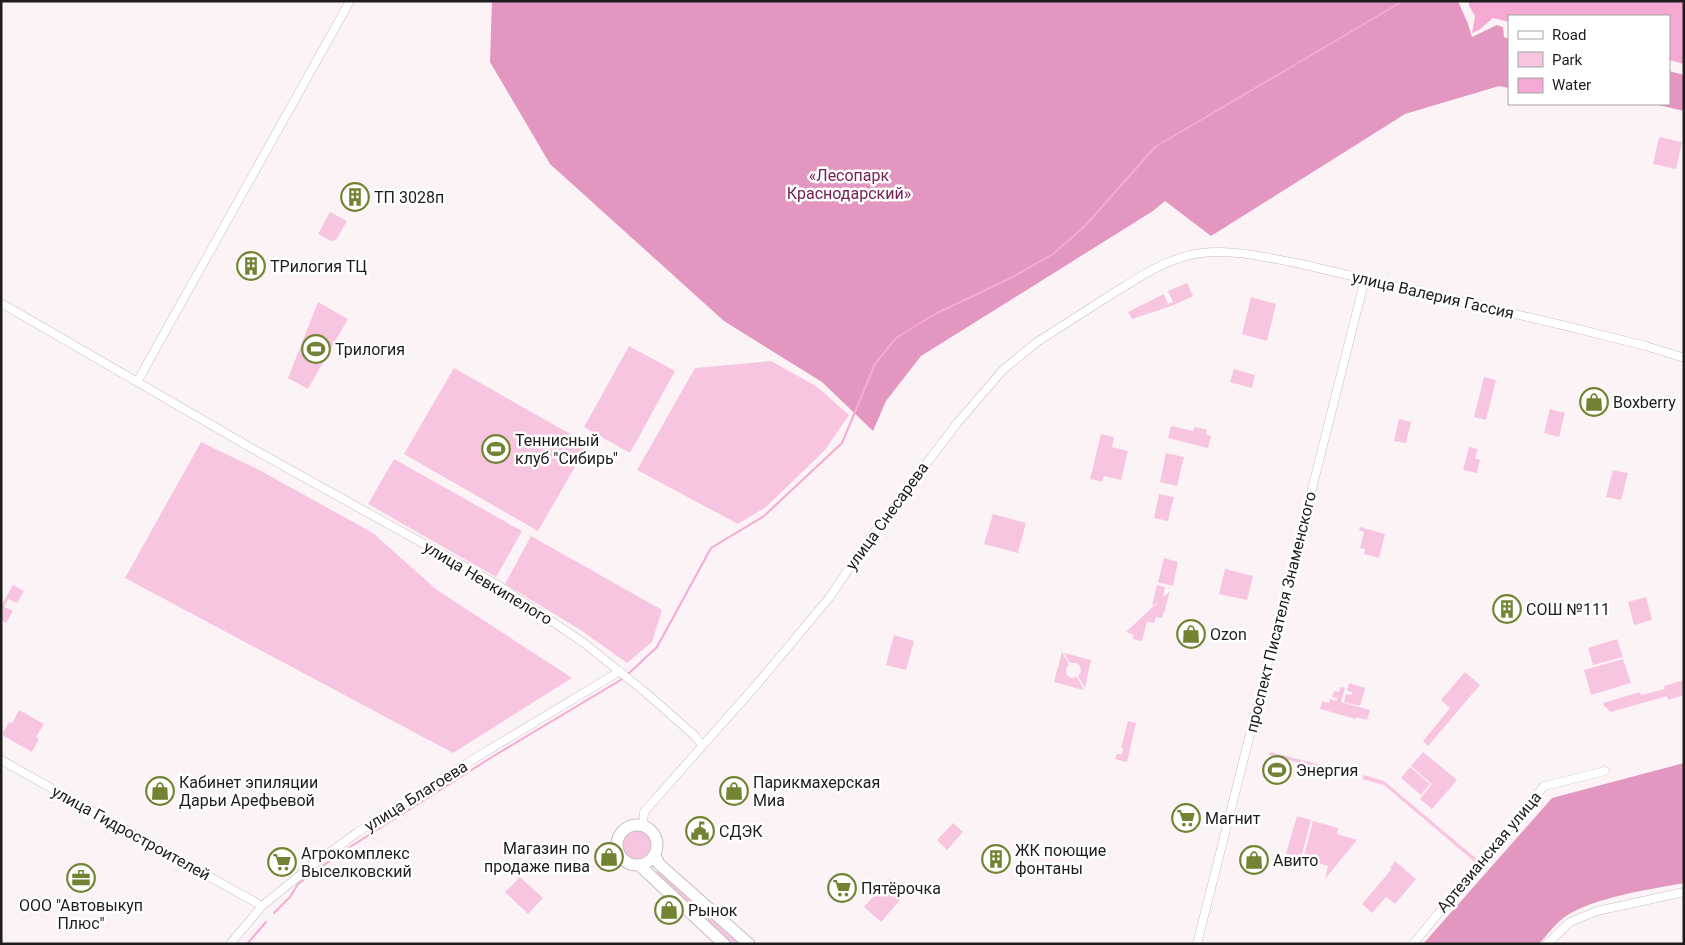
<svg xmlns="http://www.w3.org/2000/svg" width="1685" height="945" viewBox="0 0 1685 945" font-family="Roboto,sans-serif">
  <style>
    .green { fill: #f8c5e0 }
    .forest { fill: #e296c0 }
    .water { fill: #f6a9d3 }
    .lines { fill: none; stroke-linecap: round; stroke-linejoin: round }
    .stream { stroke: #f6a9d3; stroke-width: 2 }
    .street-casing { stroke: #c6bec2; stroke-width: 9 }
    .secondary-casing { stroke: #c6bec2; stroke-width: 13 }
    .street { stroke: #fff; stroke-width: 8 }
    .secondary { stroke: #fff; stroke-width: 11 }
    .labels { text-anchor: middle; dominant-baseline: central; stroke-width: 5; stroke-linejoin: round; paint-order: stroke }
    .park-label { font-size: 16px; fill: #772058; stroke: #fff }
    .poi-label { font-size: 16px; fill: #1f1c1d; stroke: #fff; text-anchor: start }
    .street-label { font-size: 16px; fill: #1f1c1d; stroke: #fff }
  </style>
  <rect width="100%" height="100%" fill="#fcf3f7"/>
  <!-- green -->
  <path class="green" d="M1659,137L1682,142L1676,169L1653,164Z
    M330,212L347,221L336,240L331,241L318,234Z
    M1187,283L1193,296L1174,305L1132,319L1128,312L1164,294L1168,304L1173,302L1168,291Z
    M1251,297L1276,304L1267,341L1242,334Z
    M318,302L348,319L308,389L288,378Z
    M629,346L675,371L630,453L584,427Z
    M771,361L816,386L849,415L825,450L766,507L738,524L637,470L695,368Z
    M454,368L588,444L538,531L404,454Z
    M1234,369L1255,375L1252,388L1230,382Z
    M1484,377L1496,380L1486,420L1474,417Z
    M1550,409L1565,413L1559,437L1544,433Z
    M1399,419L1411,422L1406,443L1394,441Z
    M1171,426L1193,431L1195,427L1207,430L1206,434L1211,436L1208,448L1168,438Z
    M1101,434L1114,437L1112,447L1128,451L1121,480L1104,476L1102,482L1090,479Z
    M201,442L261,471L373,533L437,590L572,678L453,753L125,578Z
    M1469,447L1478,449L1475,458L1480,460L1477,473L1463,470Z
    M1166,453L1184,457L1177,486L1160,482Z
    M394,459L522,531L496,577L368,504Z
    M1613,470L1628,473L1621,500L1606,497Z
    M1159,494L1174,497L1168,521L1154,518Z
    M993,514L1026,523L1018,553L984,544Z
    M1360,527L1385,534L1379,558L1364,554L1365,549L1360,548L1364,532L1359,530Z
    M531,536L662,610L652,642L627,663L582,631L505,584Z
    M1164,558L1178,562L1173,586L1158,582Z
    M1225,569L1253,576L1247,600L1219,594Z
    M13,585L24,591L17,603L8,599L4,607L13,611L6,623L1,620V606Z
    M1157,585L1165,587L1163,597L1170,591L1164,613H1163L1162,618L1156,617L1154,623L1147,622L1142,641L1133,639L1134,635L1126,632L1159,601L1152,606Z
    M1646,597L1652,620L1634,625L1628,602Z
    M894,635L914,641L906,670L886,665Z
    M1617,639L1623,657L1593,665L1588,648Z
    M1062,652L1069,664L1066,669L1067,675L1071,678L1077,677L1084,690L1054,682Z
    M1064,653L1091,660L1085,688L1078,676L1081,672L1080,666L1076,663H1070Z
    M1623,659L1631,683L1591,695L1584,670Z
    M1465,672L1480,685L1428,746L1423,741L1450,708L1441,700Z
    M1684,680V695L1668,700L1667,696L1611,712L1604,706L1603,703L1640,692L1641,695L1665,689L1664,686Z
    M1349,683L1365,688L1360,706L1344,702L1346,694L1352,695V692L1347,691Z
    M1340,687L1345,688L1341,702L1370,710L1367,720L1356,717V719L1320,709L1322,701L1329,703L1330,699L1337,701V698L1332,697L1334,691L1339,692Z
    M19,710L44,724L36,737L39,739L32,752L2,735L9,722L12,723Z
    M1128,721L1136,723L1127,762L1115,759L1117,754H1122L1123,748H1121Z
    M1270,752L1352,773L1351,776L1269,755Z
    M1423,752L1457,780L1432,809L1420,799L1432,784L1411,766Z
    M1410,767L1430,784L1421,795L1401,778Z
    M1364,775L1384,781L1478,860L1476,863L1384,785L1362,779Z
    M1297,816L1311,820L1301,858L1286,854Z
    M1313,821L1338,828L1337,834L1357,840L1325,879L1328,866L1303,859Z
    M953,823L963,832L947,850L937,840Z
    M621 844a15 15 0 1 1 30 0a15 15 0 1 1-30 0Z
    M1395,861L1416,879L1395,904L1386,897L1372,913L1362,904L1391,870L1390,868Z
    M659,869L742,944H729L653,876Z
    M520,877L543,898L528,914L505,892Z
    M889,879L906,893L881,922L864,907Z"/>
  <!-- forest -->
  <path class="forest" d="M492,1H1458L1468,24L1472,37L1497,25L1503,27L1504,37L1509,39V88L1499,86L1405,114L1211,236L1165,201L1153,211L921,356L886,401L873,431L822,382L724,321L550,164L490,62Z
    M1669,71L1684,75V111L1654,104H1669Z
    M1684,763V883C1650,889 1593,898 1566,916C1556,923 1547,935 1539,944H1423L1552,798Z"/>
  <!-- water -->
  <path class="water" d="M1469,1H1684V64L1669,60V16H1509V22L1493,18L1479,30L1472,33L1475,16L1469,6Z"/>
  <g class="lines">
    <!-- stream -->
    <path class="stream" d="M627,675L657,647L711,548L764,516L842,443L875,364L896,338L935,314L1011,278L1053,254L1085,226L1155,147L1403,1
      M274,913L290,897L298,884L342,852L492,757L624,678
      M247,944L266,922"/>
    <defs>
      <path id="street" d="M1,303L253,449L498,585L584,643L645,692L695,736L702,745
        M137,382L350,1
        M1,760L262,906
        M643,826L644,812L758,683L829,598L867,542L958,422L1003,370L1037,342C1062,326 1087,310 1112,294C1140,277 1168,257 1202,253C1234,249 1269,258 1301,264L1570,327L1646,346L1684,358
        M230,944L262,906L311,866L358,832L472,760L620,671
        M1197,944L1365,279
        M1413,944L1544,786L1605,771
        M1547,944L1570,922L1597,911L1684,892"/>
      <path id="secondary" d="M617 845a20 20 0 1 1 40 0a20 20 0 1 1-40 0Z
        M655,855L659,864L749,944
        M639,865L724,944"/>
    </defs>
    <!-- street casing -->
    <use href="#street" class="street-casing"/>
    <!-- secondary casing -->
    <use href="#secondary" class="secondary-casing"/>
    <!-- street -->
    <use href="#street" class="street"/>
    <!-- secondary -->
    <use href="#secondary" class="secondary"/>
  </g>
  <!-- icons -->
  <defs>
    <symbol id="building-ring" viewBox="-11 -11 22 22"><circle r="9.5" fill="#fff" stroke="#728434" stroke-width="1.5"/><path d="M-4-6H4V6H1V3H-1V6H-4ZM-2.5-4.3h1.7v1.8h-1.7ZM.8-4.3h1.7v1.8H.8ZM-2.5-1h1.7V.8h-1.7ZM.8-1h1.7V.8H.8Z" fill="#728434"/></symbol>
    <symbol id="stadium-ring" viewBox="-11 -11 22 22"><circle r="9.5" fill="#fff" stroke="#728434" stroke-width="1.5"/><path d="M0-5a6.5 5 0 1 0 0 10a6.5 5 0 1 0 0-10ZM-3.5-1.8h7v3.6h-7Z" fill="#728434"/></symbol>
    <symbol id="shop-ring" viewBox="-11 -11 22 22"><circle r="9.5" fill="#fff" stroke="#728434" stroke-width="1.5"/><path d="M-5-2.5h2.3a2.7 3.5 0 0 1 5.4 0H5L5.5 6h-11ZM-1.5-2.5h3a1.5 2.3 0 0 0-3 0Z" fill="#728434"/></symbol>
    <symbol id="supermarket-ring" viewBox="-11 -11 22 22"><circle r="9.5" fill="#fff" stroke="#728434" stroke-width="1.5"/><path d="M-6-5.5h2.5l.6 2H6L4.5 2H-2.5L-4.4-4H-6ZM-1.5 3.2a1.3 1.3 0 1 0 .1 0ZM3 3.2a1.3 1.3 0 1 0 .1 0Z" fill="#728434"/></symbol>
    <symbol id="civic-ring" viewBox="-11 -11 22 22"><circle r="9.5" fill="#fff" stroke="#728434" stroke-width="1.5"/><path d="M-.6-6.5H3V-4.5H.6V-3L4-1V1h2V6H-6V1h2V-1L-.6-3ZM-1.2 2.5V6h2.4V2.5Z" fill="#728434"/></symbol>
    <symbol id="office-ring" viewBox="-11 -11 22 22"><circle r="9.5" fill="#fff" stroke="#728434" stroke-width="1.5"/><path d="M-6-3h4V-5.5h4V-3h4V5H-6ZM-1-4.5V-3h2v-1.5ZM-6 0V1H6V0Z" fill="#728434"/></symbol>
  </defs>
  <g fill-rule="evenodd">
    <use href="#building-ring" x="339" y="181" width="32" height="32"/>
    <use href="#building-ring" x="235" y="250" width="32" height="32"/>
    <use href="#stadium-ring" x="300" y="333" width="32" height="32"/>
    <use href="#shop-ring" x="1578" y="386" width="32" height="32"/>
    <use href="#stadium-ring" x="480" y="433" width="32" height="32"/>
    <use href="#building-ring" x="1491" y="593" width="32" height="32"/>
    <use href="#shop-ring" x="1175" y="618" width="32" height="32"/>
    <use href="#stadium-ring" x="1261" y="754" width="32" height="32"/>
    <use href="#shop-ring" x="144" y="775" width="32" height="32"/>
    <use href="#shop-ring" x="718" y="775" width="32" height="32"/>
    <use href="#supermarket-ring" x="1170" y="802" width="32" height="32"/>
    <use href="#civic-ring" x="684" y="815" width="32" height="32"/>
    <use href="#shop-ring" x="593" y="841" width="32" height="32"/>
    <use href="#building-ring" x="980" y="843" width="32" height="32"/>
    <use href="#shop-ring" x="1238" y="844" width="32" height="32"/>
    <use href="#supermarket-ring" x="266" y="846" width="32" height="32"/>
    <use href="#office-ring" x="65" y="862" width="32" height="32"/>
    <use href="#supermarket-ring" x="826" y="872" width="32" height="32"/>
    <use href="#shop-ring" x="653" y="894" width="32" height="32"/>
  </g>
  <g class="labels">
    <!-- park labels -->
    <g class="park-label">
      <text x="849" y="175">«Лесопарк<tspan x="849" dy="18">Краснодарский»</tspan></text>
    </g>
    <!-- poi labels -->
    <g class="poi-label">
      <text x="374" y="197">ТП 3028п</text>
      <text x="270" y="266">ТРилогия ТЦ</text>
      <text x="335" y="349">Трилогия</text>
      <text x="1613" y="402">Boxberry</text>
      <text x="515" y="440">Теннисный<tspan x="515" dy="18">клуб "Сибирь"</tspan></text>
      <text x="1526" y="609">СОШ №111</text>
      <text x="1210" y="634">Ozon</text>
      <text x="1296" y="770">Энергия</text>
      <text x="179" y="782">Кабинет эпиляции<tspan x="179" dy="18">Дарьи Арефьевой</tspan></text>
      <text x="753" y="782">Парикмахерская<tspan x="753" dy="18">Миа</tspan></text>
      <text x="1205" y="818">Магнит</text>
      <text x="719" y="831">СДЭК</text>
      <text x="590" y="848" text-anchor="end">Магазин по<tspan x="590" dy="18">продаже пива</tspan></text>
      <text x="1015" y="850">ЖК поющие<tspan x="1015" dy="18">фонтаны</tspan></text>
      <text x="301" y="853">Агрокомплекс<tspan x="301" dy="18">Выселковский</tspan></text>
      <text x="1273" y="860">Авито</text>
      <text x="861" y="888">Пятёрочка</text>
      <text x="81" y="905" text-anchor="middle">ООО "Автовыкуп<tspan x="81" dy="18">Плюс"</tspan></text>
      <text x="688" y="910">Рынок</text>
    </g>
    <!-- street labels -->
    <g class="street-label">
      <text transform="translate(1433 295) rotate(13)">улица Валерия Гассия</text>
      <text transform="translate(887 516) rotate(-54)">улица Снесарева</text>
      <text transform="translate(488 583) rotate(31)">улица Невкипелого</text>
      <text transform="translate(1281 612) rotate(-76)">проспект Писателя Знаменского</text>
      <text transform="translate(416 796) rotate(-32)">улица Благоева</text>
      <text transform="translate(131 833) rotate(29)">улица Гидростроителей</text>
      <text transform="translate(1489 852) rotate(-50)">Артезианская улица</text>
    </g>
  </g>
  <!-- border -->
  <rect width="1685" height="945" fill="none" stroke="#1f1c1d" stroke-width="5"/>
  <!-- legend -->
  <rect x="1508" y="15" width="162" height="90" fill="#ffffff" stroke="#a5a4a5"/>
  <rect x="1518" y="31" width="25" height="8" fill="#ffffff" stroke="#a5a4a5"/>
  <text x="1552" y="40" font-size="15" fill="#1f1c1d">Road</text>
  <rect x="1518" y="52" width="25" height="15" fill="#f8c5e0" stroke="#a5a4a5"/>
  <text x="1552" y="65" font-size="15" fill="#1f1c1d">Park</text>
  <rect x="1518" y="78" width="25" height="15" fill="#f6a9d3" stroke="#a5a4a5"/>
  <text x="1552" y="90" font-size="15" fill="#1f1c1d">Water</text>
</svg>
